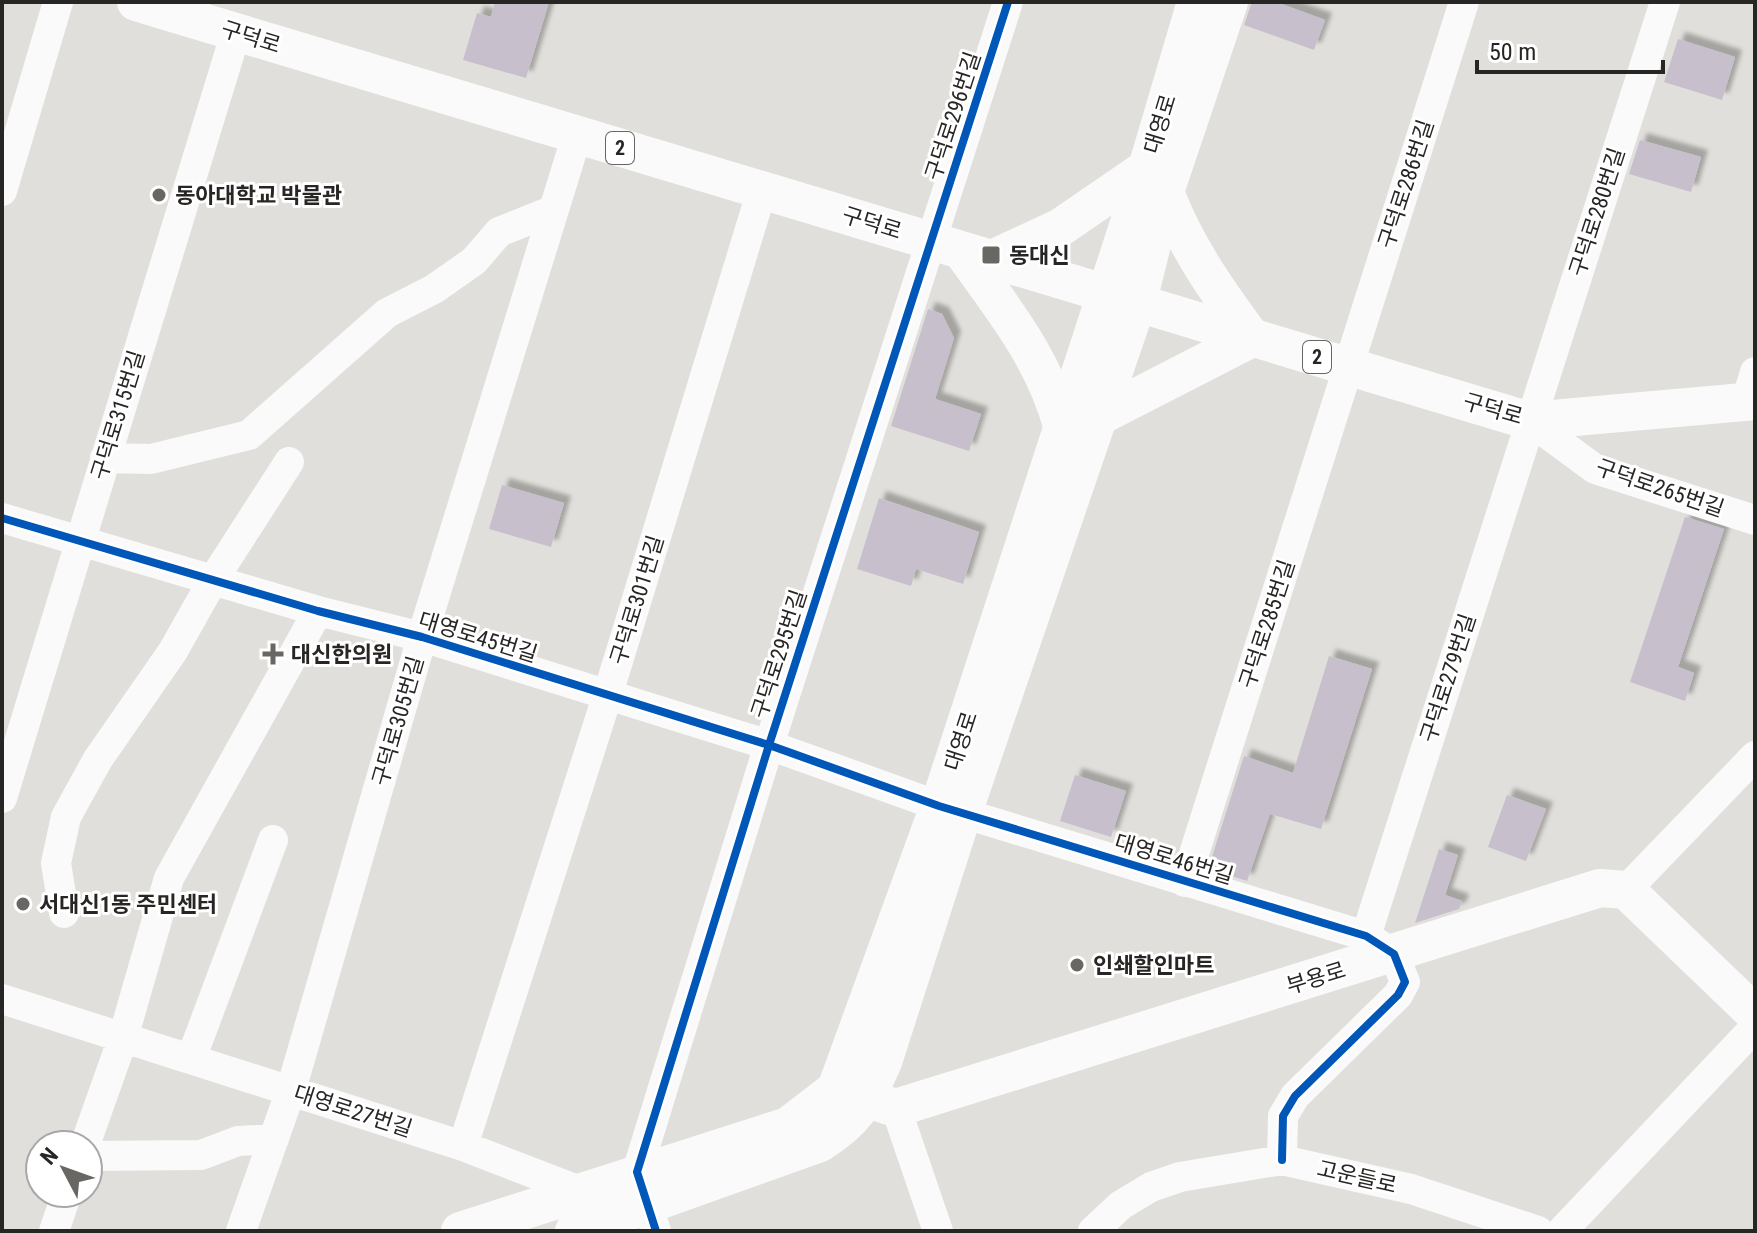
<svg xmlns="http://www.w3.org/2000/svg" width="1757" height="1233" viewBox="0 0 1757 1233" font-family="'Roboto Condensed','Noto Sans KR',sans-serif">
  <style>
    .building { fill: #c7c0cc; filter: url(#shadow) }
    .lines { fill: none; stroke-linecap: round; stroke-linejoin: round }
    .minor { stroke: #fafafa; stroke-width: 30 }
    .major { stroke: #fafafa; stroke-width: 38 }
    .cycleway-casing { stroke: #fff; stroke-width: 13 }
    .cycleway { stroke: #0057b8; stroke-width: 8 }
    .poi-dot { fill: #686764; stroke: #fff; stroke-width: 3 }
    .labels { text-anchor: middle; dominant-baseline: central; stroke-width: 6; stroke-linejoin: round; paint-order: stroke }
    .shield { fill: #fff; stroke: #686766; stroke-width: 2 }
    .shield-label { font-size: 20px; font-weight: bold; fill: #282624 }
    .street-label { font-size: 22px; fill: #282624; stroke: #fff }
    .poi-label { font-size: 22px; font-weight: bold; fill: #282624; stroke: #fff; text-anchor: start }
  </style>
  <defs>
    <filter id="shadow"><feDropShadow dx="7" dy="-7" stdDeviation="2" flood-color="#0004"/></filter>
  </defs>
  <rect width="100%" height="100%" fill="#e0dfdb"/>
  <!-- building -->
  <path class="building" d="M495,2H549L526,78L463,60L477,13L491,17Z
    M1252,2H1276L1325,20L1314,50L1244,25Z
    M1678,39L1735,57L1722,100L1664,82Z
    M1640,140L1701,157L1691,192L1629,174Z
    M928,309L942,314L954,338L935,399L981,414L969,451L891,426Z
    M502,485L564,503L551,547L489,529Z
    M879,498L979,532L963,584L916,569L911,586L857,569Z
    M1685,517L1724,529L1678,667L1694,673L1685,701L1630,682Z
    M1329,656L1372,669L1321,829L1270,814L1247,881L1213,870L1210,863L1244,756L1293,773Z
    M1075,775L1126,791L1111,837L1060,821Z
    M1507,795L1546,809L1526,861L1488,847Z
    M1439,849L1458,855L1445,895L1462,901L1459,909L1415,923Z"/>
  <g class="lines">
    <!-- minor -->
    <path class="minor" d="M2,191L58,2
      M1746,402L1755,372
      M1530,421L1595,469L1755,520
      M105,458L151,459L249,435L387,313L434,289L474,261L499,232L554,210
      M2,518L318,611L422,637L769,745L939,806L1366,936L1394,954L1405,982L1398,995L1295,1096L1283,1116L1282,1160
      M2,798L236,32
      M1185,882L1464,2
      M1626,890L1755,756
      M64,913L56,863L66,817L98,759L173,651L213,580L289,462
      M1366,936L1665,2
      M2,999L463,1146L580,1191
      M191,1059L273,840
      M896,1108L938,1231
      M85,1145L123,1038L169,878L318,611
      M463,1146L607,697L762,190
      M88,1156L201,1155L238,1141L274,1139
      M54,1231L67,1193
      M241,1231L291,1090L422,637L577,135
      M656,1231L637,1172L769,745L1008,2
      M1093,1231L1121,1205L1151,1187L1180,1177L1282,1160L1411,1189L1538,1231
      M1562,1231L1755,1027"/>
    <!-- major -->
    <path class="major" d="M136,2L1530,421L1755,401
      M961,250C1002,307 1046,361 1063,430
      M992,259L1061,227L1147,168
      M1098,417L1252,338C1217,291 1186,247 1165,192
      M844,1092L896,1108L1600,888L1626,890L1755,1014
      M460,1231L788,1126L836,1089L939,806L1147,168L1196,2
      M574,1231L820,1143C859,1118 864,1103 883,1062L963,813L1138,301L1165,192L1229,2"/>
    <defs>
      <path id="cycleway" d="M2,518L318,611L422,637L769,745L939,806L1366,936L1394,954L1405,982L1398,995L1295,1096L1283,1116L1282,1160
        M656,1231L637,1172L769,745L1008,2"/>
    </defs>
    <!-- cycleway casing -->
    <use href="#cycleway" class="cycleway-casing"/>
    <!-- cycleway -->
    <use href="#cycleway" class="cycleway"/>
  </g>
  <!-- markers -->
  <g class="poi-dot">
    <circle cx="159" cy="195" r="8"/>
    <rect x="981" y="245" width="20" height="20" rx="4"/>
    <path d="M269 642h8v8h8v8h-8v8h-8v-8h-8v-8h8z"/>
    <circle cx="23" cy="904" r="8"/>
    <circle cx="1077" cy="965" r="8"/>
  </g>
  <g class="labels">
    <!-- shield labels -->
    <g class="shield">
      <rect x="606" y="132" width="28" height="32" rx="6"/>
      <rect x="1303" y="341" width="28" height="32" rx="6"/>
    </g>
    <g class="shield-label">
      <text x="620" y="148">2</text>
      <text x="1317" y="357">2</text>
    </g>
    <!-- street labels -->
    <g class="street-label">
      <text transform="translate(251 37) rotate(17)">구덕로</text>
      <text transform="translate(953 116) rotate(-72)">구덕로296번길</text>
      <text transform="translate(1160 124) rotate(-73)">대영로</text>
      <text transform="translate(1406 184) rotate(-72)">구덕로286번길</text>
      <text transform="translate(1597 212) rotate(-72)">구덕로280번길</text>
      <text transform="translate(872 223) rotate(17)">구덕로</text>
      <text transform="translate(1493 409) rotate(16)">구덕로</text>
      <text transform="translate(118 415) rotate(-73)">구덕로315번길</text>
      <text transform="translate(1660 488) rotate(19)">구덕로265번길</text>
      <text transform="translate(637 600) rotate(-73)">구덕로301번길</text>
      <text transform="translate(1267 624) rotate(-72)">구덕로285번길</text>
      <text transform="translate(478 637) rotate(17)">대영로45번길</text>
      <text transform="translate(779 654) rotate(-72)">구덕로295번길</text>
      <text transform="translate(1448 678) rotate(-72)">구덕로279번길</text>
      <text transform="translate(398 721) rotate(-74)">구덕로305번길</text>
      <text transform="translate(961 741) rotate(-72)">대영로</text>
      <text transform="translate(1174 859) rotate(17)">대영로46번길</text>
      <text transform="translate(1316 978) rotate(-17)">부용로</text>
      <text transform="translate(353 1111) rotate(18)">대영로27번길</text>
      <text transform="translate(1357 1177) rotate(13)">고운들로</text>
    </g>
    <!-- poi labels -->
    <g class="poi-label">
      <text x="175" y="195">동아대학교 박물관</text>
      <text x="1009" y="255">동대신</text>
      <text x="291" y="654">대신한의원</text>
      <text x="39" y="904">서대신1동 주민센터</text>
      <text x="1093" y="965">인쇄할인마트</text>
    </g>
  </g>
  <!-- border -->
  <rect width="1757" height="1233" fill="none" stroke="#282624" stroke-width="8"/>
  <!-- north arrow -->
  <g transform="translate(64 1169) rotate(311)"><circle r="38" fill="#ffffff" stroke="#a9a8a7" stroke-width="2"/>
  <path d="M0-6L14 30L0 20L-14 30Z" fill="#686764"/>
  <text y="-12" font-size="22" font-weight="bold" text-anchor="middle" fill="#282624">N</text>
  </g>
  <!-- scale -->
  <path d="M1477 60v12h186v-12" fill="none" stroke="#282624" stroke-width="4"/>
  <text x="1489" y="60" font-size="24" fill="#282624" stroke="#ffffff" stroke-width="6" paint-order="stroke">50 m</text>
</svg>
